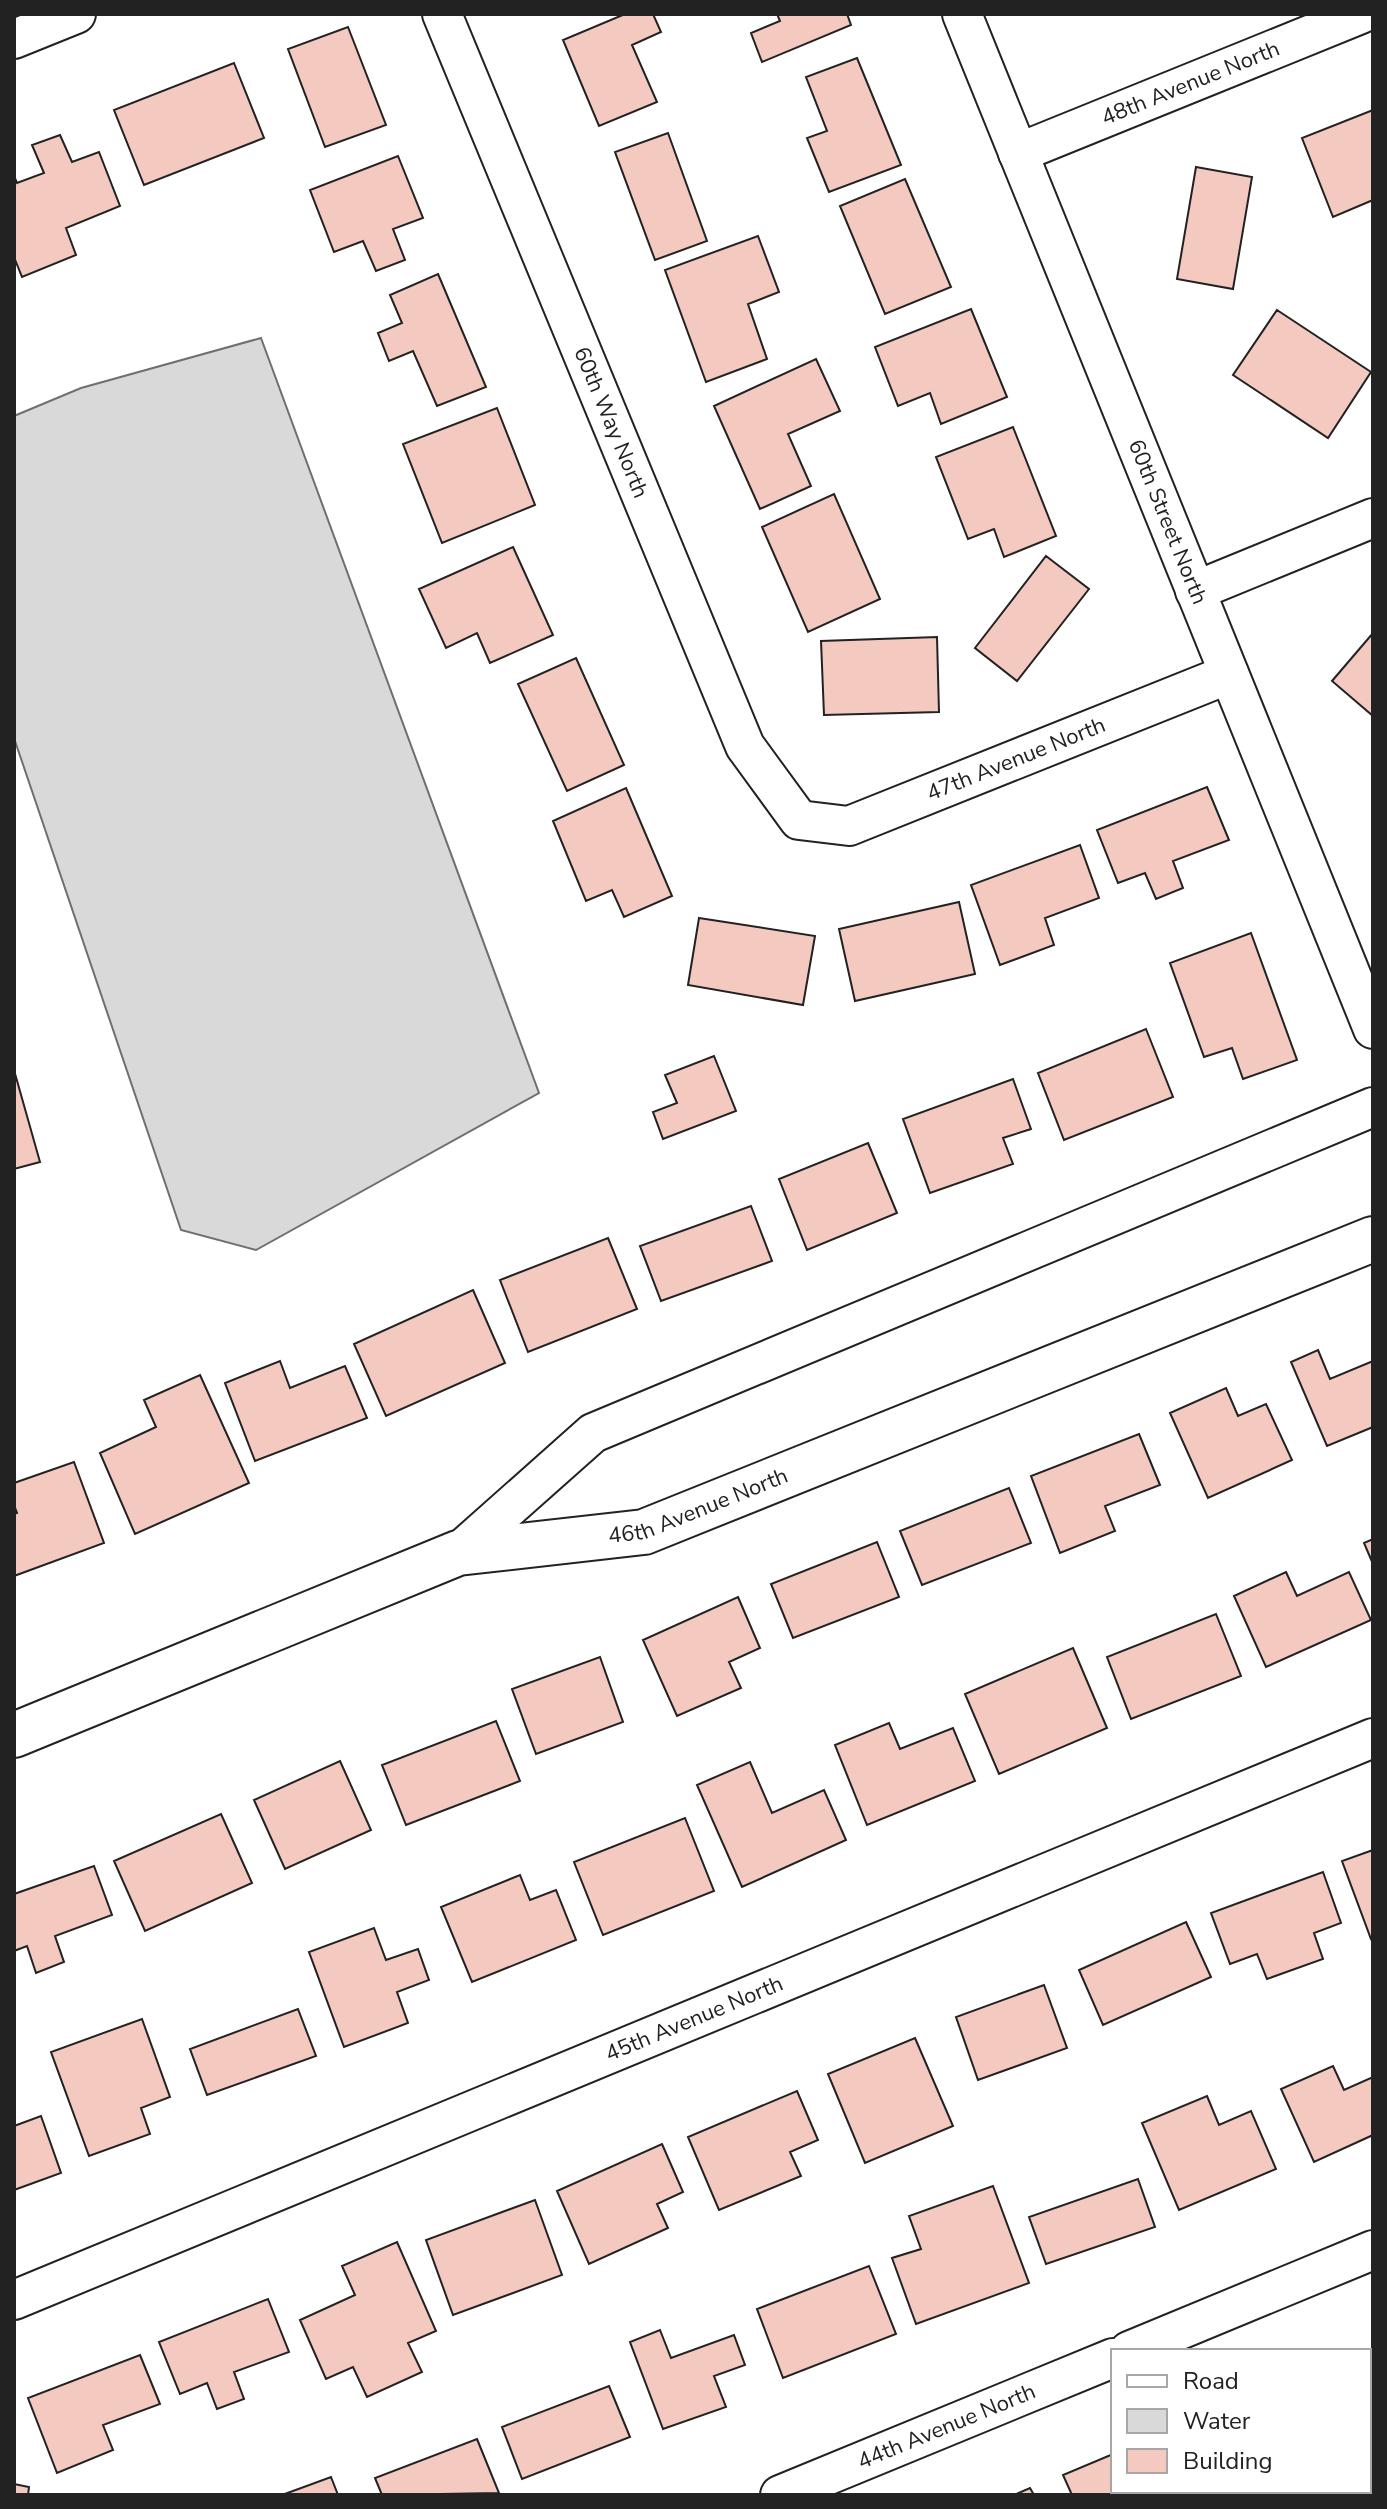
<svg xmlns="http://www.w3.org/2000/svg" width="1387" height="2509" viewBox="0 0 1387 2509" font-family="'Nunito Sans',sans-serif">
  <style>
    .water { fill: #d9d9d9; stroke: #6f6f6f; stroke-width: 2 }
    .building { fill: #f3c9c0; stroke: #222; stroke-width: 2 }
    .lines { fill: none; stroke-linecap: round; stroke-linejoin: round }
    .minor-casing { stroke: #222; stroke-width: 42 }
    .tertiary-casing { stroke: #222; stroke-width: 48 }
    .minor { stroke: #fff; stroke-width: 38 }
    .tertiary { stroke: #fff; stroke-width: 44 }
    .labels { text-anchor: middle; dominant-baseline: central; stroke-width: 6; stroke-linejoin: round; paint-order: stroke }
    .street-label { font-size: 22px; fill: #222; stroke: #fff }
  </style>
  <rect width="100%" height="100%" fill="#fff"/>
  <!-- water -->
  <path class="water" d="M261,338L539,1093L256,1250L181,1230L14,738V416L81,388Z"/>
  <!-- building -->
  <path class="building" d="M625,14H653L661,32L632,45L657,102L599,126L563,40Z
    M777,14H847L851,25L762,62L751,33L780,21Z
    M348,27L386,125L325,147L288,49Z
    M857,58L901,165L829,192L807,138L827,131L806,77Z
    M234,63L264,138L144,185L114,110Z
    M1373,110V200L1333,217L1302,138Z
    M668,133L707,241L655,260L615,152Z
    M60,135L72,162L99,152L120,206L66,228L76,255L22,277L14,257V176L17,183L44,173L32,145Z
    M398,156L423,218L393,229L405,260L376,271L363,241L334,252L310,190Z
    M1196,167L1252,177L1233,289L1177,279Z
    M905,179L951,287L885,314L840,206Z
    M758,236L779,292L748,304L767,359L706,382L665,270Z
    M438,274L486,387L437,406L413,351L389,361L378,333L402,323L390,295Z
    M971,309L1007,397L941,424L930,393L898,406L875,347Z
    M1277,310L1371,372L1328,438L1233,375Z
    M816,359L840,411L788,434L811,486L760,509L714,406Z
    M497,408L535,505L442,543L403,444Z
    M1013,427L1056,536L1004,557L994,529L968,539L936,457Z
    M834,494L880,599L808,632L762,527Z
    M513,547L553,635L490,663L477,633L446,648L419,589Z
    M1046,556L1089,589L1017,681L975,648Z
    M1373,633V716L1332,681Z
    M937,637L939,712L824,715L821,641Z
    M576,658L624,765L567,791L518,684Z
    M1207,787L1229,840L1173,861L1183,888L1156,899L1145,873L1118,883L1097,830Z
    M626,788L672,896L624,917L612,890L586,901L553,821Z
    M1080,845L1099,898L1045,918L1054,945L1000,965L971,885Z
    M959,902L975,974L855,1001L839,929Z
    M699,918L815,936L803,1005L688,985Z
    M1251,933L1297,1060L1243,1079L1232,1048L1204,1057L1170,963Z
    M1146,1029L1173,1097L1064,1140L1038,1073Z
    M714,1056L736,1111L663,1139L653,1112L677,1103L665,1075Z
    M14,1070L40,1162L14,1169Z
    M1013,1079L1031,1129L1003,1138L1013,1164L930,1193L903,1119Z
    M868,1143L897,1213L807,1250L779,1179Z
    M751,1206L772,1261L661,1301L640,1246Z
    M608,1238L637,1309L528,1352L500,1280Z
    M473,1290L505,1363L386,1416L354,1344Z
    M1318,1350L1330,1379L1373,1361V1427L1327,1446L1291,1362Z
    M280,1361L290,1388L345,1366L367,1418L255,1461L225,1383Z
    M200,1375L249,1483L135,1534L100,1453L156,1427L144,1400Z
    M1226,1388L1238,1416L1266,1404L1292,1460L1208,1498L1170,1413Z
    M1139,1434L1160,1485L1105,1506L1115,1531L1060,1553L1031,1476Z
    M74,1462L104,1543L14,1576V1514L17,1513L14,1505V1483Z
    M1009,1488L1031,1543L922,1585L900,1531Z
    M1373,1539V1564L1364,1543Z
    M877,1542L899,1597L793,1638L771,1584Z
    M1286,1572L1297,1596L1349,1572L1371,1620L1266,1667L1234,1596Z
    M738,1597L760,1648L729,1662L741,1688L677,1716L643,1640Z
    M1216,1614L1241,1676L1131,1719L1107,1657Z
    M1073,1648L1107,1728L999,1774L965,1694Z
    M600,1657L623,1722L536,1754L512,1689Z
    M496,1721L520,1781L406,1825L382,1765Z
    M889,1723L900,1749L953,1728L975,1781L867,1825L835,1745Z
    M340,1761L371,1830L285,1869L254,1800Z
    M750,1762L772,1813L824,1790L846,1840L742,1887L697,1785Z
    M221,1814L252,1883L145,1931L114,1861Z
    M685,1818L714,1891L603,1935L574,1862Z
    M1373,1850V1938L1371,1939L1342,1861Z
    M94,1866L112,1915L55,1936L64,1962L36,1973L27,1946L14,1951V1894Z
    M1323,1872L1341,1923L1314,1933L1323,1959L1267,1979L1257,1954L1230,1964L1211,1913Z
    M520,1875L530,1900L556,1890L576,1940L472,1982L441,1907Z
    M1186,1922L1211,1977L1103,2025L1079,1970Z
    M374,1928L386,1960L418,1949L429,1980L397,1992L408,2023L344,2047L309,1952Z
    M1044,1985L1067,2048L978,2080L956,2017Z
    M298,2009L316,2056L207,2095L190,2049Z
    M142,2019L170,2097L141,2108L150,2134L89,2156L51,2052Z
    M915,2038L953,2126L865,2163L828,2074Z
    M1333,2066L1344,2090L1373,2077V2135L1314,2162L1281,2089Z
    M797,2091L818,2140L790,2152L801,2176L719,2210L688,2137Z
    M1207,2096L1219,2125L1251,2111L1276,2169L1179,2210L1142,2123Z
    M41,2116L61,2173L14,2190V2126Z
    M662,2144L683,2192L657,2204L668,2228L589,2264L557,2191Z
    M1138,2179L1155,2227L1046,2264L1029,2217Z
    M993,2186L1029,2283L916,2324L892,2258L921,2249L909,2216Z
    M535,2200L562,2275L453,2315L426,2240Z
    M397,2242L436,2331L408,2343L422,2372L367,2397L353,2367L326,2379L300,2320L355,2295L342,2266Z
    M869,2266L896,2334L783,2378L757,2309Z
    M268,2299L289,2352L234,2372L244,2399L217,2409L207,2383L180,2394L159,2342Z
    M660,2330L671,2358L734,2335L745,2365L714,2376L726,2407L663,2429L630,2342Z
    M140,2355L160,2404L103,2425L113,2450L57,2473L28,2398Z
    M1373,2357V2443L1369,2445V2358Z
    M609,2386L630,2437L522,2479L502,2427Z
    M477,2439L499,2493L382,2495L375,2478Z
    M1113,2454V2491H1168L1170,2495H1072L1063,2475Z
    M331,2477L338,2495H282Z
    M14,2484L29,2487L28,2495H14Z
    M1030,2488L1034,2495H1014Z"/>
  <g class="lines">
    <defs>
      <g id="minor">
        <path id="s1" d="M442,14L745,746L799,820L849,826L1229,674"/>
        <path id="s2" d="M962,14L1373,1029"/>
        <path d="M14,39L76,14"/>
        <path id="s3" d="M1018,153L1361,14"/>
        <path d="M1195,591L1373,518"/>
        <path d="M458,1553L593,1433L1373,1107"/>
        <path id="s4" d="M14,2300L1373,1738"/>
        <path d="M1129,2351L1373,2250"/>
        <path id="s5" d="M780,2495L1113,2358"/>
      </g>
      <g id="tertiary">
        <path id="s6" d="M14,1735L458,1553L644,1532L1373,1239"/>
      </g>
    </defs>
    <!-- minor casing -->
    <use href="#minor" class="minor-casing"/>
    <!-- tertiary casing -->
    <use href="#tertiary" class="tertiary-casing"/>
    <!-- minor -->
    <use href="#minor" class="minor"/>
    <!-- tertiary -->
    <use href="#tertiary" class="tertiary"/>
  </g>
  <g class="labels">
    <!-- street labels -->
    <g class="street-label">
      <text stroke="none"><textPath href="#s3" startOffset="186">48th Avenue North</textPath></text>
      <text stroke="none"><textPath href="#s1" startOffset="442">60th Way North</textPath></text>
      <text stroke="none"><textPath href="#s2" startOffset="548">60th Street North</textPath></text>
      <text stroke="none"><textPath href="#s1" startOffset="1114">47th Avenue North</textPath></text>
      <text stroke="none"><textPath href="#s6" startOffset="726">46th Avenue North</textPath></text>
      <text stroke="none"><textPath href="#s4" startOffset="736">45th Avenue North</textPath></text>
      <text stroke="none"><textPath href="#s5" startOffset="180">44th Avenue North</textPath></text>
    </g>
  </g>
  <!-- border -->
  <rect width="1387" height="2509" fill="none" stroke="#222222" stroke-width="32"/>
  <!-- legend -->
  <rect x="1111" y="2349" width="260" height="144" fill="#ffffff" stroke="#a7a7a7" stroke-width="2"/>
  <rect x="1127" y="2375" width="40" height="12" fill="#ffffff" stroke="#a7a7a7" stroke-width="2"/>
  <text x="1183" y="2389" font-size="24" fill="#222222">Road</text>
  <rect x="1127" y="2409" width="40" height="24" fill="#d9d9d9" stroke="#a7a7a7" stroke-width="2"/>
  <text x="1183" y="2429" font-size="24" fill="#222222">Water</text>
  <rect x="1127" y="2449" width="40" height="24" fill="#f3c9c0" stroke="#a7a7a7" stroke-width="2"/>
  <text x="1183" y="2469" font-size="24" fill="#222222">Building</text>
</svg>
